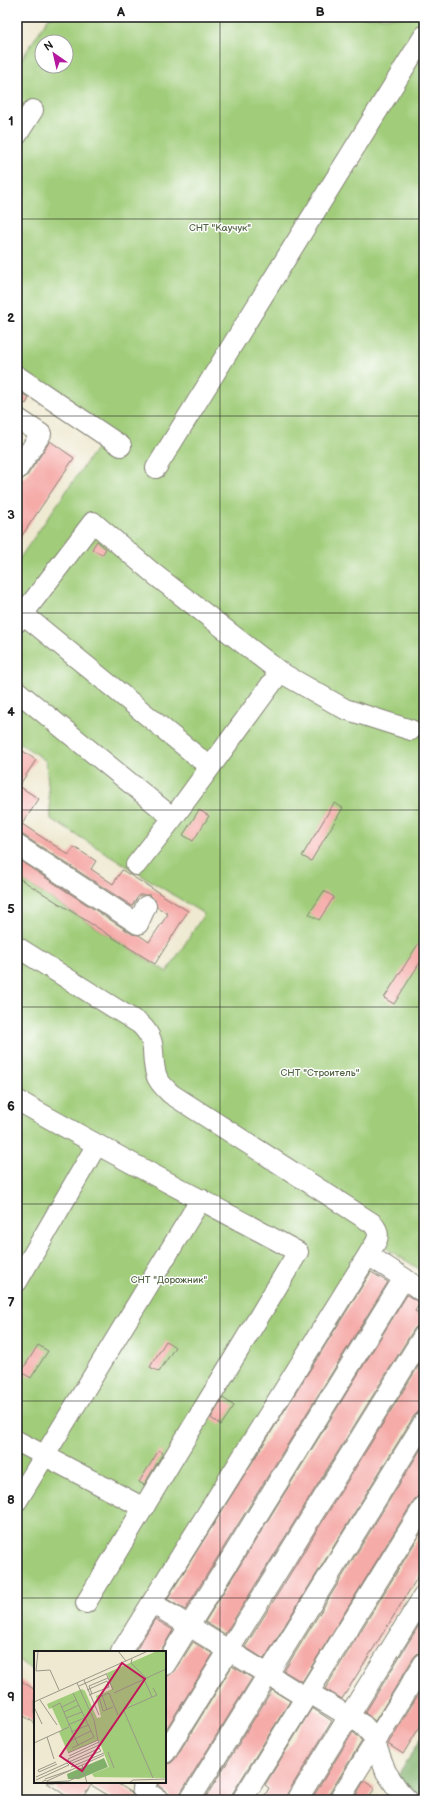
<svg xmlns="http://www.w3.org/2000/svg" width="441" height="1817" viewBox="0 0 441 1817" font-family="'Balsamiq Sans',sans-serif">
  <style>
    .green { fill: #a1cd7a; stroke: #5e744b; fill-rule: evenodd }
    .forest { fill: #80b06a; stroke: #4e6643 }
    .building { fill: #f5aca9 }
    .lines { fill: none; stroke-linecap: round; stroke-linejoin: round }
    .minor-casing { stroke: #858276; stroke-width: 22 }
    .minor { stroke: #fff; stroke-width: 20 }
    .grid { fill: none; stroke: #1c1c1c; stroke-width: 1; stroke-opacity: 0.55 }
    .labels { text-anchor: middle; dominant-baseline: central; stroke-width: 3; stroke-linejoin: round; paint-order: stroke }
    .park-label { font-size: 10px; fill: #516342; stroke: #fff }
    .inset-road { fill: none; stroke: #9a9788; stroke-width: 1 }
    .view { fill: #c2185b; fill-opacity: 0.15; stroke: #c2185b; stroke-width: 2 }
    .inset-edge { fill: none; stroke: #1c1c1c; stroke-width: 2 }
    .neatline { fill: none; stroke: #1c1c1c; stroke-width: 1.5 }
    .grid-label { font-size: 13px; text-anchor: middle; font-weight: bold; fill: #1c1c1c }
  </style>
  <rect width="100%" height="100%" fill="#fff"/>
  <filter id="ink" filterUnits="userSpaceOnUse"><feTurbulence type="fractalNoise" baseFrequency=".025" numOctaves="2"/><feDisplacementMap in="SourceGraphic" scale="8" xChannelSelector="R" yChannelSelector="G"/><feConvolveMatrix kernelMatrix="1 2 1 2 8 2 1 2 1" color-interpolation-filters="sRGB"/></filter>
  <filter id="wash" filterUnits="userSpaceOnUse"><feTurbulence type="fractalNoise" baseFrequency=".012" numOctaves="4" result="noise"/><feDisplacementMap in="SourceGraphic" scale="16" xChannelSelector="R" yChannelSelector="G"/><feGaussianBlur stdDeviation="0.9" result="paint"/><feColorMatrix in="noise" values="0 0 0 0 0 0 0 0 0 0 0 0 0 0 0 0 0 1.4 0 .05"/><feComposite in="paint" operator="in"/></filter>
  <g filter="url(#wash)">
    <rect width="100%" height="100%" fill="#eee9d0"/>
    <!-- green -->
    <path class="green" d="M49,17H424V1272L373,1240L116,1652H35V1671L17,1660V877L167,972L204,914L51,819L46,761L17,741V562L104,437L17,375V66ZM42,42H66V66H42Z"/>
    <!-- forest -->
    <path class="forest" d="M424,1734V1800H383Z"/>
    <g id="blocks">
      <!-- building -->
      <path class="building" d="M17,390L29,398L26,404L17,398Z
        M50,441L74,458L17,543V481L27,476Z
        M97,541L106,549L102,555L92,549Z
        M17,747L36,760L19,786L39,799L22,824L69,855L74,847L96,861L91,869L113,884L122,870L188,911L155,964L17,877V859L132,934L139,935L149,942L168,914L157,907L155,900L150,895H139L132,906L23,835L17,834Z
        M334,803L343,808L311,861L302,856Z
        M199,810L209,816L193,841L183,835Z
        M324,891L334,897L319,920L309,914Z
        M424,935V956L394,1004L384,998Z
        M371,1272L388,1282L185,1610L167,1599Z
        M407,1295L420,1303L415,1311L424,1316V1324L418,1325L414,1329L225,1634L205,1622Z
        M166,1341L175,1347L159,1372L150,1367Z
        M38,1345L48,1351L31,1378L21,1372Z
        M424,1357V1411L418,1412L414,1416L264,1659L245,1647Z
        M223,1398L234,1406L221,1425L211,1418Z
        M424,1444V1495L418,1496L414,1500L302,1682L284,1671Z
        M159,1450L163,1453L144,1485L139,1482Z
        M424,1528V1567L342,1699L325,1689Z
        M424,1617V1652L418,1653L414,1657L375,1721L365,1713Z
        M155,1619L173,1630L160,1652H135Z
        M193,1642L213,1654L165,1731V1678L175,1671Z
        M232,1666L252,1678L180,1794L179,1800H170L169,1794L158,1785V1782H165V1764L171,1763L175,1759Z
        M17,1678L35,1690V1723L17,1712Z
        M424,1685V1720L403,1754L388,1744Z
        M272,1690L290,1701L232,1794L231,1800H204Z
        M312,1708L332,1721L287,1794L286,1800H262L269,1788L265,1785Z
        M353,1732L362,1741L329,1794L328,1800H311Z
        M364,1781L375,1788L367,1800H353Z
        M46,1782H115L131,1792L138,1800H116L91,1785L81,1800H72Z"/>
    </g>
  </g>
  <g filter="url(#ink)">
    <use href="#blocks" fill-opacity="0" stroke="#858276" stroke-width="1"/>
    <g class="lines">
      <defs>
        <path id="minor" d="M17,135L33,110
          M17,376L121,446
          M17,418L41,434L17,470
          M156,468L424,36
          M23,614L210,767
          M17,622L93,522L154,574L280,672L345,709L411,730
          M17,691L173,818L280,672
          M17,845L138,924L146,906
          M136,865L173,818
          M17,947L140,1024C160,1043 149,1056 157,1077C160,1084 166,1089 171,1094L372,1223C384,1236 375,1243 368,1255
          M17,1100C109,1153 205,1201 298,1252L86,1603
          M404,1278L424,1293
          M17,1282L96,1146
          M17,1441L144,1508
          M17,1501L201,1199
          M152,1603L298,1693L313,1695L363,1725L372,1735L386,1772L399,1791L408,1800
          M121,1652L368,1255L404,1278L165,1665
          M165,1753L424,1335
          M147,1782L142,1789L159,1800
          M190,1800L424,1422
          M242,1800L424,1506
          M297,1800L424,1595
          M339,1800L424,1663"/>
      </defs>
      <!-- minor casing -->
      <use href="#minor" class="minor-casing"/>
      <!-- minor -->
      <use href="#minor" class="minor"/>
    </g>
  </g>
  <!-- grid -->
  <path class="grid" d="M220,17V1800M17,219H424M17,416H424M17,613H424M17,810H424M17,1007H424M17,1204H424M17,1401H424M17,1598H424"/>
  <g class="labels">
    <!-- park labels -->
    <g class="park-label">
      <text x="220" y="228">СНТ "Каучук"</text>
      <text x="320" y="1073">СНТ "Строитель"</text>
      <text x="169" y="1280">СНТ "Дорожник"</text>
    </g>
  </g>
  <!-- overview -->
  <g transform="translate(34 1651)">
    <rect width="132" height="132" fill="#eee9d0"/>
    <path d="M123,0H132V127L60,126L58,123L75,116L65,89L34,102L25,81L28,79L18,57L15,58L13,53L48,38L51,40L63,67L67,66L62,45L78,38L73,22Z" fill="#a1cd7a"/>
    <path d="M70,107L74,116L45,128H34L33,123Z" fill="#80b06a"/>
    <path class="inset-road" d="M4,0L2,20L16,19L25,39M84,0L92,10M98,8L97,12L112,27M72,22L79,39M110,28L118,46M50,29L65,64M43,32L60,69L64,89M45,35L72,23M53,39L73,30L75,36L55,44M80,42L132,18M58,43L55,35L74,27M68,44L73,59M6,49L23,74M0,51L114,0M0,56L8,73M18,56L26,52L44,94M28,56L42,49M79,56L69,60L65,46L75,42L84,64M91,58L123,44L119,37M90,60L119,127M30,61L45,54M32,67L48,61M34,74L50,67M37,81L54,74M13,86L20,108M34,91L57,80M65,91V94L34,108L35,111L66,97M0,92L35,76M38,97L60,86L39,42M74,101L80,117M34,102L64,89L65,91L35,105M22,111L4,119L5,121L23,113M35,111L36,113L67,100L65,97M48,114L53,132M37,116L70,102M2,126L33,112L35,114L2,129M11,128L37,119M13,130L70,104M7,132L11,129L14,131L35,130L49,123M95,132L99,129L132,128"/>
    <path class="view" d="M88,12L111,28L48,120L26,105Z"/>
    <rect width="132" height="132" class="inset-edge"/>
  </g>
  <!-- margin -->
  <rect width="441" height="1817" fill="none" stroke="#fff" stroke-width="44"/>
  <!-- north arrow -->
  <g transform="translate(54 54) rotate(326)"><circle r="19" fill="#ffffff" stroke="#a4a4a4"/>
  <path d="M0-3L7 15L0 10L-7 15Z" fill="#b5179e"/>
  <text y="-6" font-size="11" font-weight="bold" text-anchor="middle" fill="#1c1c1c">N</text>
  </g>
  <rect x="22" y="22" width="397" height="1773" class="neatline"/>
  <g class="grid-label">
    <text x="121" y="16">A</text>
    <text x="320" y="16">B</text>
    <text x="11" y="125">1</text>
    <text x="11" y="322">2</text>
    <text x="11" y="519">3</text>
    <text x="11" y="716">4</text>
    <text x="11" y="913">5</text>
    <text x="11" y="1110">6</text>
    <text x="11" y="1307">7</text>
    <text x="11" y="1504">8</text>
    <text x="11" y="1701">9</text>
  </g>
</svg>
